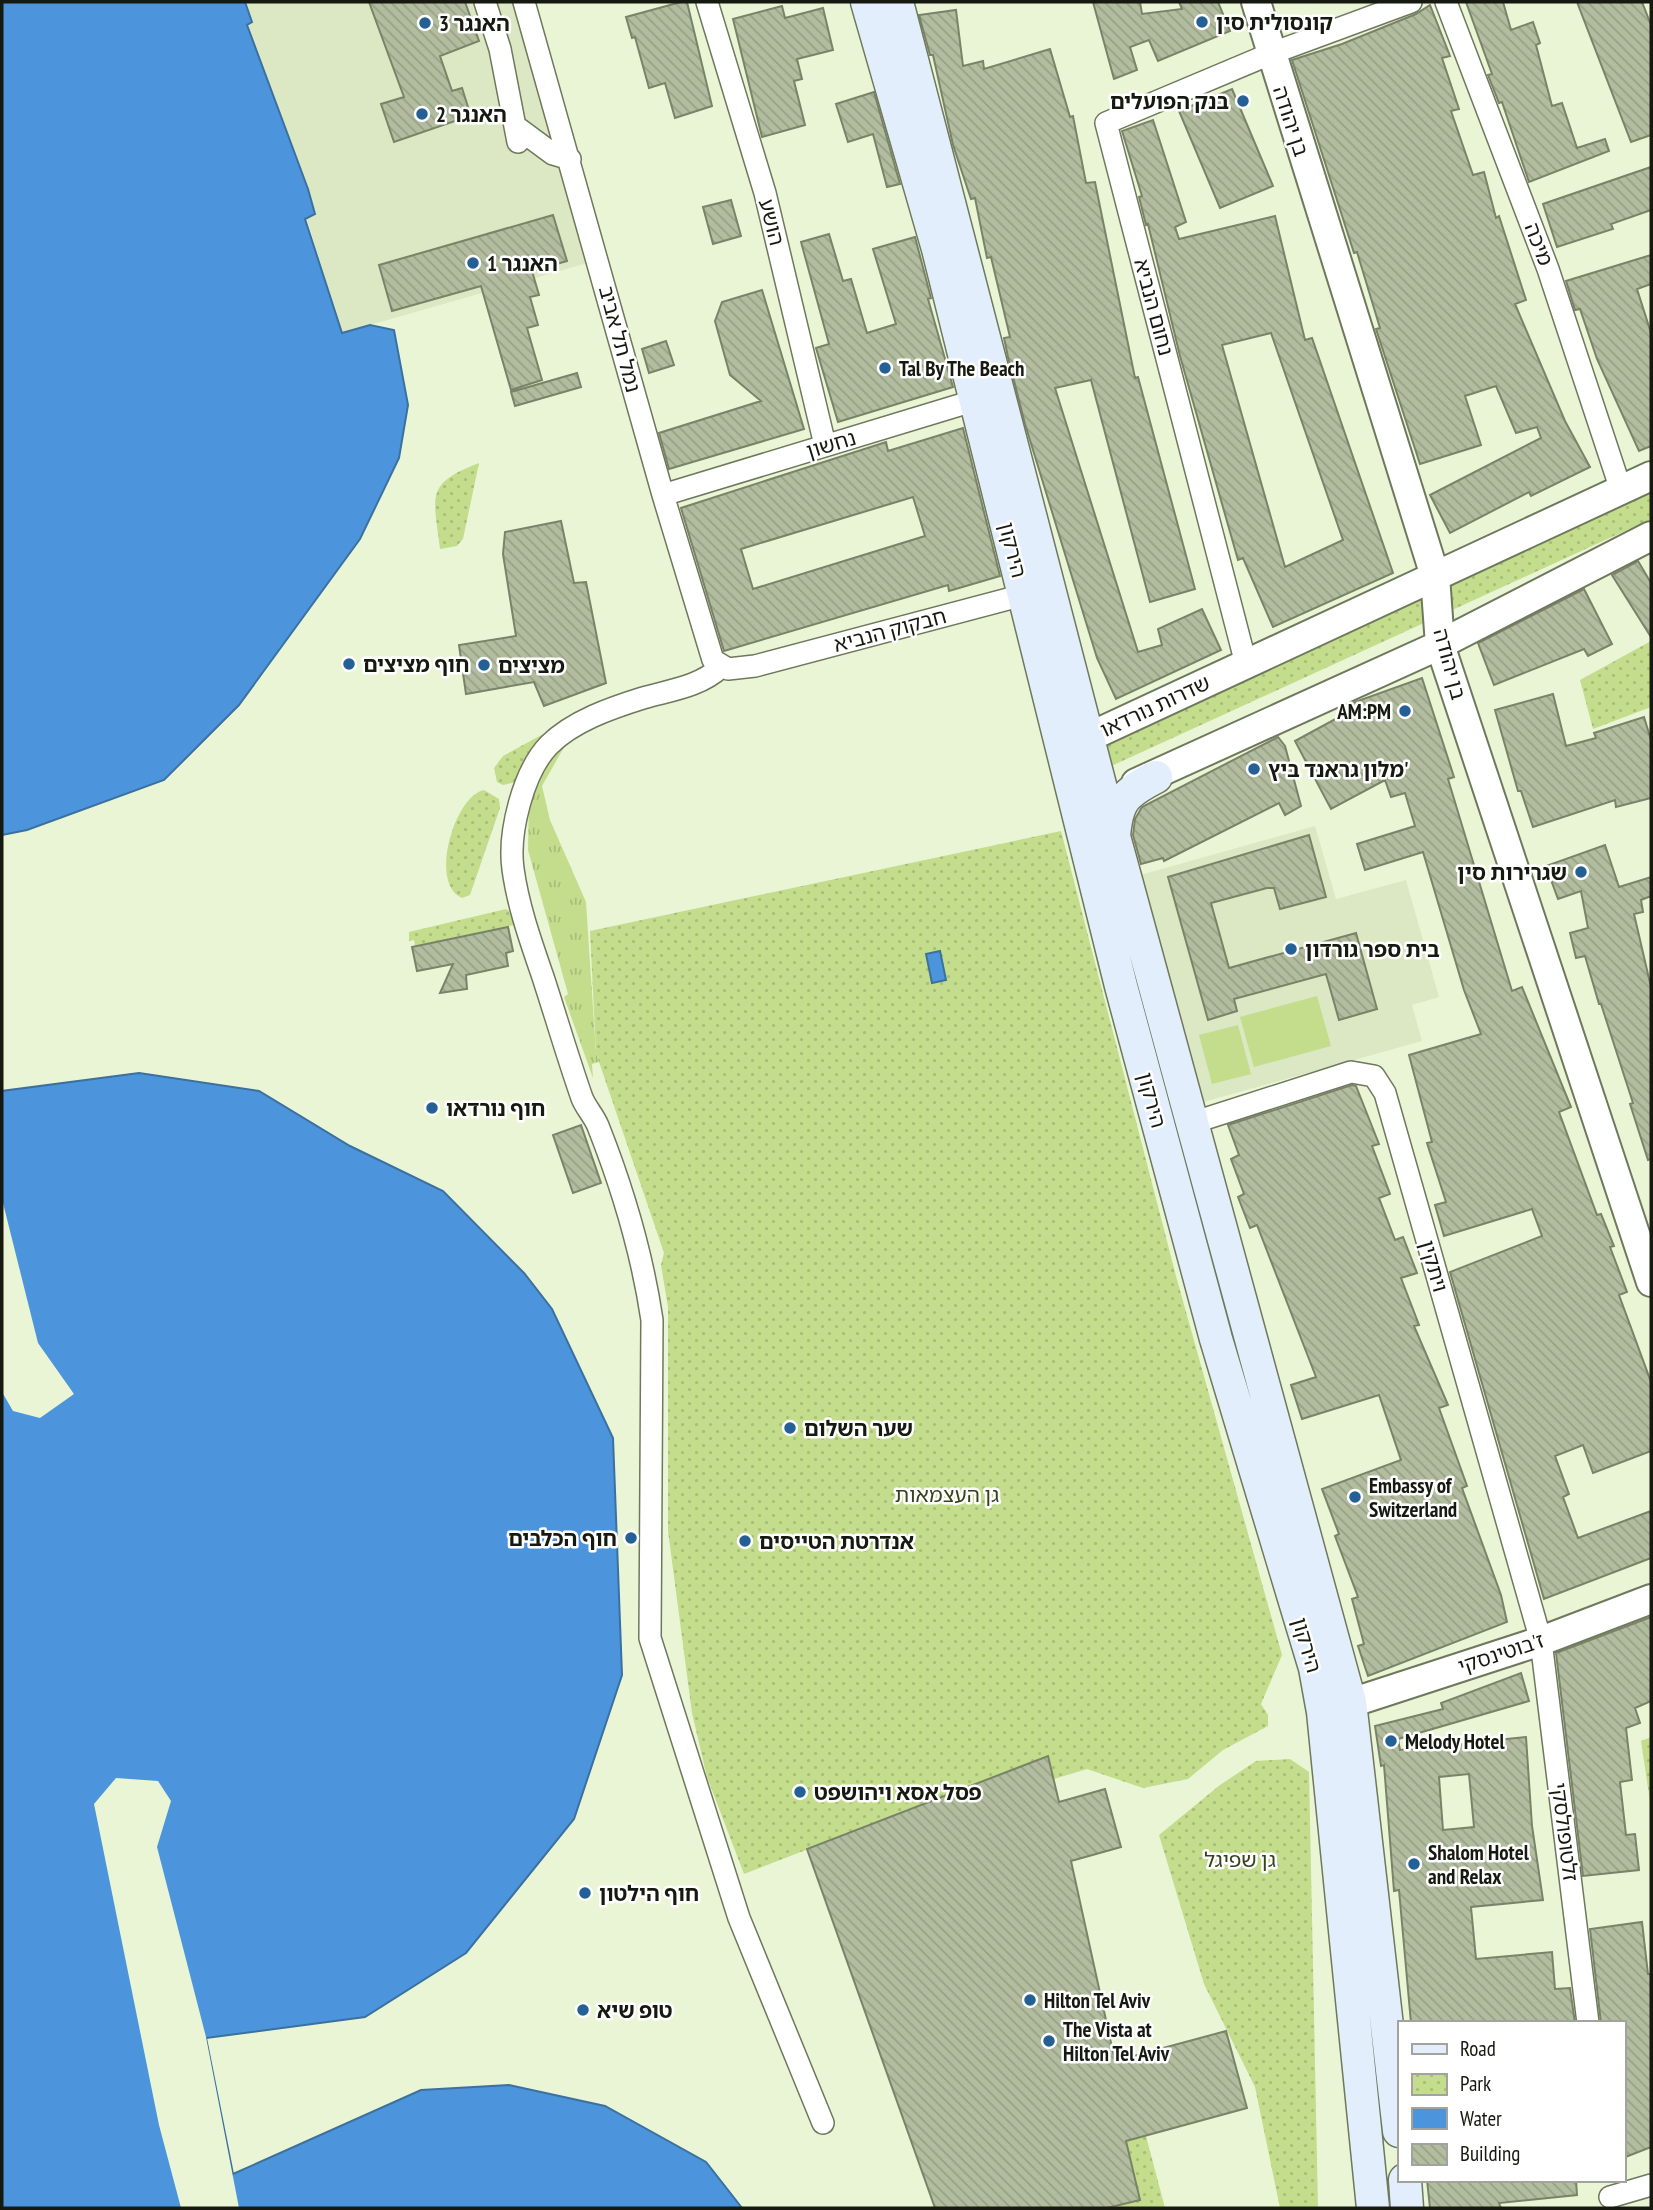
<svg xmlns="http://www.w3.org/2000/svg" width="1653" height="2210" viewBox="0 0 1653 2210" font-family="'PT Sans Narrow','Noto Sans Hebrew',sans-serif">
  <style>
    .built { fill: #dbe8c3 }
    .grass { fill: url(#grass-tufts) }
    .park { fill: url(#park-dots) }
    .pitch { fill: #c3dd8c }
    .water { fill: #4c95dc; stroke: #3c709e; stroke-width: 2 }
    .pier { fill: #eaf5d6 }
    .building { fill: url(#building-back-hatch); stroke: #798367; stroke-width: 2; fill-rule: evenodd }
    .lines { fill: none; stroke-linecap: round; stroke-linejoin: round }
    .minor-casing { stroke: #6e785d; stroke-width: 24 }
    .tertiary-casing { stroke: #6e785d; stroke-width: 32 }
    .secondary-casing { stroke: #6e785d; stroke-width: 35 }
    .minor { stroke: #fff; stroke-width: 21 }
    .tertiary { stroke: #fff; stroke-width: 28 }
    .secondary { stroke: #e2eefb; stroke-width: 32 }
    .poi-dot { fill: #245f96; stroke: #fff; stroke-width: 2.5 }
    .labels { text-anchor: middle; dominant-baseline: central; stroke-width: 5; stroke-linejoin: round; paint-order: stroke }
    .poi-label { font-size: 21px; font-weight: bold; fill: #16190f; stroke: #fff; text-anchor: start }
    .street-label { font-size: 21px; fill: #16190f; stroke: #fff }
    .park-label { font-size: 21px; fill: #36421a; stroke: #fff }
  </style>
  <defs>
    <pattern id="grass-tufts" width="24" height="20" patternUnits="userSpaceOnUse" patternTransform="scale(1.75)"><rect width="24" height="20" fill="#c3dd8c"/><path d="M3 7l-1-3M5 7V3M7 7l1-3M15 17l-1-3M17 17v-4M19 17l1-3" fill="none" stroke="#a7bd78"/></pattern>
    <pattern id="park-dots" width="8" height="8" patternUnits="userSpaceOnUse" patternTransform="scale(1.75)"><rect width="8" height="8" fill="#c3dd8c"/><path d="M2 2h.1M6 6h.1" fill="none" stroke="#a7bd78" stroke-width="1.8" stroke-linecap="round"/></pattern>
    <pattern id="building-back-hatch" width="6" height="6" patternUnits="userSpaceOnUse" patternTransform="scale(1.75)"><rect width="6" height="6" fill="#b2bc9f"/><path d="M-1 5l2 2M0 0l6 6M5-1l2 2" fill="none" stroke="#98a188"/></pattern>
  </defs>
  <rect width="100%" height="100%" fill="#eaf5d6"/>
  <!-- built -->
  <path class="built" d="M245,2H516L591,262L342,333L247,24L252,22Z
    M1315,826L1336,899L1406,880L1439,997L1412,1005L1422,1041L1200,1103L1137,876Z"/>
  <!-- grass -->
  <path class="grass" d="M571,735L542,786L550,820L586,902L596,1053L599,1062L592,1064L593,1078L564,997L568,994L528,850L529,789L533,779Z"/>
  <!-- park -->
  <path class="park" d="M479,463L463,539L457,546L440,549C434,496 424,484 479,463Z
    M1651,486V519L1107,768L1096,740Z
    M1651,641V707L1593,729L1580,680Z
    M565,722L516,782L503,785L497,782L494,768L503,756Z
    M484,790L499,799L500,808L470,895L462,898C428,884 455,795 484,790Z
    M1061,831L1176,1276L1282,1655L1261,1704L1268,1715V1726L1223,1750L1188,1779L1143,1788L1087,1769L1054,1779L1048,1756L744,1874L707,1777L692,1713L668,1531V1307L661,1265L664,1253L596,1053L590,931Z
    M506,909L511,912L514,925L415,946L414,940L409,941V932Z
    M1651,1737V1808L1641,1741Z
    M1290,1759L1309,1772L1318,2208H1280L1255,2087L1204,1984L1159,1835L1220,1785L1256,1761Z
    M1146,2136L1165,2208H1107L1140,2200L1126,2141Z"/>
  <!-- pitch -->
  <path class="pitch" d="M1317,996L1331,1046L1254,1067L1240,1017Z
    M1238,1025L1251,1074L1212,1084L1199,1035Z"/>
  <!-- water -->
  <path class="water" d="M2,2H245L252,22L247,25L308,189L315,214L305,219L342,333L370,325L394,330L408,405L399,458L360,539L239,705L164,780L27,830L2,835Z
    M940,951L946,980L932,983L926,954Z
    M139,1073L259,1091L350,1146L443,1191L524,1273L552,1309L613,1438L622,1675L574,1819L466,1953L365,2017L206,2038L233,2174L421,2090L509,2085L605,2106L706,2162L742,2208H2V1091Z"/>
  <!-- pier -->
  <path class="pier" d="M2,1199L38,1343L74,1394L40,1418L13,1411L2,1392Z
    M116,1778L158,1781L171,1801L157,1847L206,2037L239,2208H181L159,2125L94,1804Z"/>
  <!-- building -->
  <path class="building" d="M369,2H465L479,41L440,56L452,91L462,88L468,107L458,110L461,119L394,142L381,104L404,97Z
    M681,2H687L712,106L675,118L665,83L649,88L635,37L632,38L626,17Z
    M1093,2H1140L1142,14L1182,9L1179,2H1218L1230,31L1158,61L1149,40L1130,47L1137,70L1114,79Z
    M1466,2H1503L1511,30L1533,22L1540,43L1536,45L1552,106L1562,103L1577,148L1605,139L1609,151L1529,182L1502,102L1499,103L1488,75L1492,74Z
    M1577,2H1642L1651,25V135L1631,142Z
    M1430,5L1450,56L1442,58L1459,109L1451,111L1473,175L1484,172L1496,218L1499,216L1526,300L1515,304L1565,421L1590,467L1531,496L1529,492L1450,533L1430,495L1541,438L1537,427L1516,433L1496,386L1465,396L1481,445L1420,464L1376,329L1380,328L1357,252L1354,253L1292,60L1342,44L1416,14Z
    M782,6L785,18L823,8L833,50L797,59L802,79L794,81L805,125L762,137L733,19Z
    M956,10L963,66L983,61L984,69L1050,49L1070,117L1073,116L1086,183L1095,182L1135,378L1138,377L1195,589L1150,602L1091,380L1055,388L1138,652L1162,645L1158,629L1202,609L1221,650L1116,699L1097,658L1025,424L1008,357L1004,338L1010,337L991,257L987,258L975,198L971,199L953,145L933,55H930L919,15Z
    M1232,89L1273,186L1220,208L1179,111Z
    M874,92L900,184L887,187L873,134L848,142L836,104Z
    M1153,120L1186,222L1175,227L1179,239L1275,216L1305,340L1312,338L1393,573L1273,627L1243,558L1238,560L1180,356L1148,224L1146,225L1139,197L1142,196L1122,131ZM1271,333L1343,540L1285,567L1222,345Z
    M1651,167V210L1611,224L1613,229L1557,247L1543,204Z
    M731,200L741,236L713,244L703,207Z
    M553,215L567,261L532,271L539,295L530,297L538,325L527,328L542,380L511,390L481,286L392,311L379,265Z
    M829,234L843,281L851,279L867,333L896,324L873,249L915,237L931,298L928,299L953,387L838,422L816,348L829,344L801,242Z
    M1651,255V284L1637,289L1651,333V446L1639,451L1597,359L1580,309L1575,310L1566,281Z
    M762,290L804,429L669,469L659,433L761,401L730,375L715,321L722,302Z
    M666,341L674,365L649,373L642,349Z
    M577,373L581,387L515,406L511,392Z
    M963,428L1000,576L949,591L948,585L724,651L681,508L886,442L888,451ZM913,497L925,536L753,589L741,549Z
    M561,521L574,583L586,582L606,683L544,706L534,682L466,694L459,645L516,636L503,554L505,532Z
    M1638,561L1651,583V637L1612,575Z
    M1584,589L1612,644L1588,656L1584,649L1494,685L1478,643Z
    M1422,678L1454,777L1448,779L1512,991L1522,987L1571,1107L1559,1112L1597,1215L1601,1214L1614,1246L1610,1247L1627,1292L1619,1295L1651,1382V1451L1593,1473L1583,1445L1555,1456L1569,1494L1563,1497L1578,1538L1651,1511V1558L1544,1599L1450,1272L1542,1236L1532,1209L1444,1236L1435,1205L1446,1202L1427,1143L1432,1142L1409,1055L1481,1034L1464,990L1423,852L1365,870L1357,844L1415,826L1405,793L1391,797L1385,780L1331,809L1295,741L1354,709L1352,703Z
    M1553,694L1566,746L1596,738L1594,733L1644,717L1651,740V798L1616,807L1615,800L1533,827L1521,791H1518L1495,710Z
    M1278,737L1285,746L1301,806L1285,815L1279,803L1164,861L1163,858L1141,864L1133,835L1135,819L1142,807Z
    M1309,835L1326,897L1280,909L1274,888H1267L1211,903L1229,968L1356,933L1377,1009L1339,1020L1326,974L1234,999L1237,1011L1208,1020L1168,877Z
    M1605,845L1619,887L1651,877V896L1641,900L1643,912L1634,914L1651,987V1159L1648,1160L1630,1104L1633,1103L1601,1004H1599L1585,956L1576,958L1570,933L1588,928L1581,891L1558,899L1546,866Z
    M508,927L513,951L506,953L508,966L466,975L467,989L440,993L453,964L417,971L412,947Z
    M1352,1085L1356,1086L1379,1144L1372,1146L1390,1194L1379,1198L1395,1240L1403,1237L1417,1273L1401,1278L1419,1325L1414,1326L1448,1405L1439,1408L1467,1486L1462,1488L1501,1595L1507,1622L1368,1676L1358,1646L1364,1644L1352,1599L1358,1597L1335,1536L1339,1534L1322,1489L1401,1460L1379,1395L1302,1419L1291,1385L1316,1377L1257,1225L1250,1228L1238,1197L1244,1194L1231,1159L1239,1155L1228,1125Z
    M581,1125L601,1183L573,1193L553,1135Z
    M1651,1617V1701L1635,1708L1640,1723L1626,1728L1632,1780L1620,1782L1626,1835L1635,1834L1639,1870L1583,1876L1556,1653Z
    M1521,1673L1529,1701L1398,1739L1400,1750L1526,1737L1532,1826L1543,1900L1471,1907L1476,1959L1552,1952L1555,1989L1570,1988L1575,2023H1411L1399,1890L1394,1891L1384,1765L1381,1766L1375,1726L1443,1709L1441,1703ZM1469,1774L1474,1827L1443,1830L1439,1777Z
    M1048,1756L1059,1802L1105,1789L1121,1847L1071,1861L1115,2061L1226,2031L1247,2108L1126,2141L1140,2200L1107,2208H935L807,1849Z
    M1642,1922L1648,1974H1651V2147L1623,2158V2023H1601L1590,1929Z
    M1427,2180H1576L1577,2195L1499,2203L1501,2208H1430Z"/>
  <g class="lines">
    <defs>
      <path id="minor" d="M485,2L500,49L518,142
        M524,2L663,495L713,660L728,669L755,666L1023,595H1035
        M707,2L765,193L825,445
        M1446,2L1548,269L1621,490
        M515,126L553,154L570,159
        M663,495L986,397
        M1246,664L1106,123L1270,54L1411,2
        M721,667C699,687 671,690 643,698C611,708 573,721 549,745C523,772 508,833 513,869C518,906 531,942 543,977C556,1017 568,1058 582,1098C586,1108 594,1116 598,1126C623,1189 642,1253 652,1320L650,1638L739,1918L823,2123
        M1192,1123L1351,1072L1374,1076L1385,1093L1541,1641L1588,2023
        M1610,2197L1651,2185"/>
      <path id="tertiary" d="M1256,2L1435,576L1440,645L1651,1282
        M1072,754L1089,737L1651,476
        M1136,783L1431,649L1651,536
        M1329,1710L1541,1641L1651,1599"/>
      <path id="secondary" d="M867,2L938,249L1121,986L1216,1339L1315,1668L1323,1712L1373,2208
        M897,2L1100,785L1350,1702L1399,2131
        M1114,836C1117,800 1125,793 1156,777
        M1405,2180L1407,2208"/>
    </defs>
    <!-- minor casing -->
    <use href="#minor" class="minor-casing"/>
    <!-- tertiary casing -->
    <use href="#tertiary" class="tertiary-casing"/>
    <!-- secondary casing -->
    <use href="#secondary" class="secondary-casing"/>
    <!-- minor -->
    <use href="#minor" class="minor"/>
    <!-- tertiary -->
    <use href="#tertiary" class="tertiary"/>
    <!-- secondary -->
    <use href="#secondary" class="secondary"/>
  </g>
  <!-- markers -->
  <g class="poi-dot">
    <circle cx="1202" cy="22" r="7"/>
    <circle cx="425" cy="23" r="7"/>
    <circle cx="1243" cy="101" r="7"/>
    <circle cx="422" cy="114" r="7"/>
    <circle cx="473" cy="263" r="7"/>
    <circle cx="885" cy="368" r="7"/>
    <circle cx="349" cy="664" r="7"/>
    <circle cx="484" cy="665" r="7"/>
    <circle cx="1405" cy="711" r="7"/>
    <circle cx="1254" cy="769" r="7"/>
    <circle cx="1581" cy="872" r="7"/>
    <circle cx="1291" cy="949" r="7"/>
    <circle cx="432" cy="1108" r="7"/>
    <circle cx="790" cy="1428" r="7"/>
    <circle cx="1355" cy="1497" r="7"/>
    <circle cx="631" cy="1538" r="7"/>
    <circle cx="745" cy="1541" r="7"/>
    <circle cx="1391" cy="1741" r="7"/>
    <circle cx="800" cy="1792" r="7"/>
    <circle cx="1414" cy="1864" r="7"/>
    <circle cx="585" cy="1893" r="7"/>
    <circle cx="1030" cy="2000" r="7"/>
    <circle cx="583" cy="2010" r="7"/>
    <circle cx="1049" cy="2041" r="7"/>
  </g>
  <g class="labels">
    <!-- poi labels -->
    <g class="poi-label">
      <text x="1216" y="22">קונסולית סין</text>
      <text x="439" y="23">האנגר 3</text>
      <text x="1229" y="101" text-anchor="end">בנק הפועלים</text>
      <text x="436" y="114">האנגר 2</text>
      <text x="487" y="263">האנגר 1</text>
      <text x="899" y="368">Tal By The Beach</text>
      <text x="363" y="664">חוף מציצים</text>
      <text x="498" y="665">מציצים</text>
      <text x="1391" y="711" text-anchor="end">AM:PM</text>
      <text x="1268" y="769">מלון גראנד ביץ'</text>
      <text x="1567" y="872" text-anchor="end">שגרירות סין</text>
      <text x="1305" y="949">בית ספר גורדון</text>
      <text x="446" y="1108">חוף נורדאו</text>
      <text x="804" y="1428">שער השלום</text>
      <text x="1369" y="1485">Embassy of<tspan x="1369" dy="24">Switzerland</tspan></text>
      <text x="617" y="1538" text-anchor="end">חוף הכלבים</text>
      <text x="759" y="1541">אנדרטת הטייסים</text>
      <text x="1405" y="1741">Melody Hotel</text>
      <text x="814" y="1792">פסל אסא ויהושפט</text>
      <text x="1428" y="1852">Shalom Hotel<tspan x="1428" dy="24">and Relax</tspan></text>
      <text x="599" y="1893">חוף הילטון</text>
      <text x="1044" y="2000">Hilton Tel Aviv</text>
      <text x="597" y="2010">טופ שיא</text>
      <text x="1063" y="2029">The Vista at<tspan x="1063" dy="24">Hilton Tel Aviv</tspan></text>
    </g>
    <!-- street labels -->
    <g class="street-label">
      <text transform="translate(1291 121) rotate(72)">בן יהודה</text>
      <text transform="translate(772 222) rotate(76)">הושע</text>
      <text transform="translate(1539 244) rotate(69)">מיכה</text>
      <text transform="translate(1154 307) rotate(75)">נחום הנביא</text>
      <text transform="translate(620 339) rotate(75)">נמל תל אביב</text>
      <text transform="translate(831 444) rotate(-17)">נחשון</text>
      <text transform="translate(1013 550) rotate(76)">הירקון</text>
      <text transform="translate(890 630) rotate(-15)">חבקוק הנביא</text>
      <text transform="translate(1450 664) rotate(75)">בן יהודה</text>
      <text transform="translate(1155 706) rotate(-25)">שדרות נורדאו</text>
      <text transform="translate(1152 1100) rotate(75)">הירקון</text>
      <text transform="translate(1434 1266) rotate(74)">ויתקין</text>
      <text transform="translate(1307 1645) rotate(74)">הירקון</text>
      <text transform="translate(1501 1653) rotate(-18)">ז'בוטינסקי</text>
      <text transform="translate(1565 1832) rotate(83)">זלטופולסקי</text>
    </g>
    <!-- park labels -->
    <g class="park-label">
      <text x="947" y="1494">גן העצמאות</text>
      <text x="1240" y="1859">גן שפיגל</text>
    </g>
  </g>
  <!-- border -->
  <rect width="1653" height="2210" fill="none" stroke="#16190f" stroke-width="7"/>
  <!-- legend -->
  <rect x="1398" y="2021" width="228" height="161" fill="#ffffff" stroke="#a2a39f" stroke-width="2"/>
  <rect x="1412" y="2044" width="35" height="10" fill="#e2eefb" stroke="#a2a39f" stroke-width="2"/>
  <text x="1460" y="2056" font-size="21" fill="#16190f">Road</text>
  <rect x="1412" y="2074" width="35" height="21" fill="url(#park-dots)" stroke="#a2a39f" stroke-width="2"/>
  <text x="1460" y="2091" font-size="21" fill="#16190f">Park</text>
  <rect x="1412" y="2108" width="35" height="21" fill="#4c95dc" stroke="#a2a39f" stroke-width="2"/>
  <text x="1460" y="2126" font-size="21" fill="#16190f">Water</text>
  <rect x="1412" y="2144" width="35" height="21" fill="url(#building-back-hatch)" stroke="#a2a39f" stroke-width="2"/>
  <text x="1460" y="2161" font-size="21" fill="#16190f">Building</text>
</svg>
